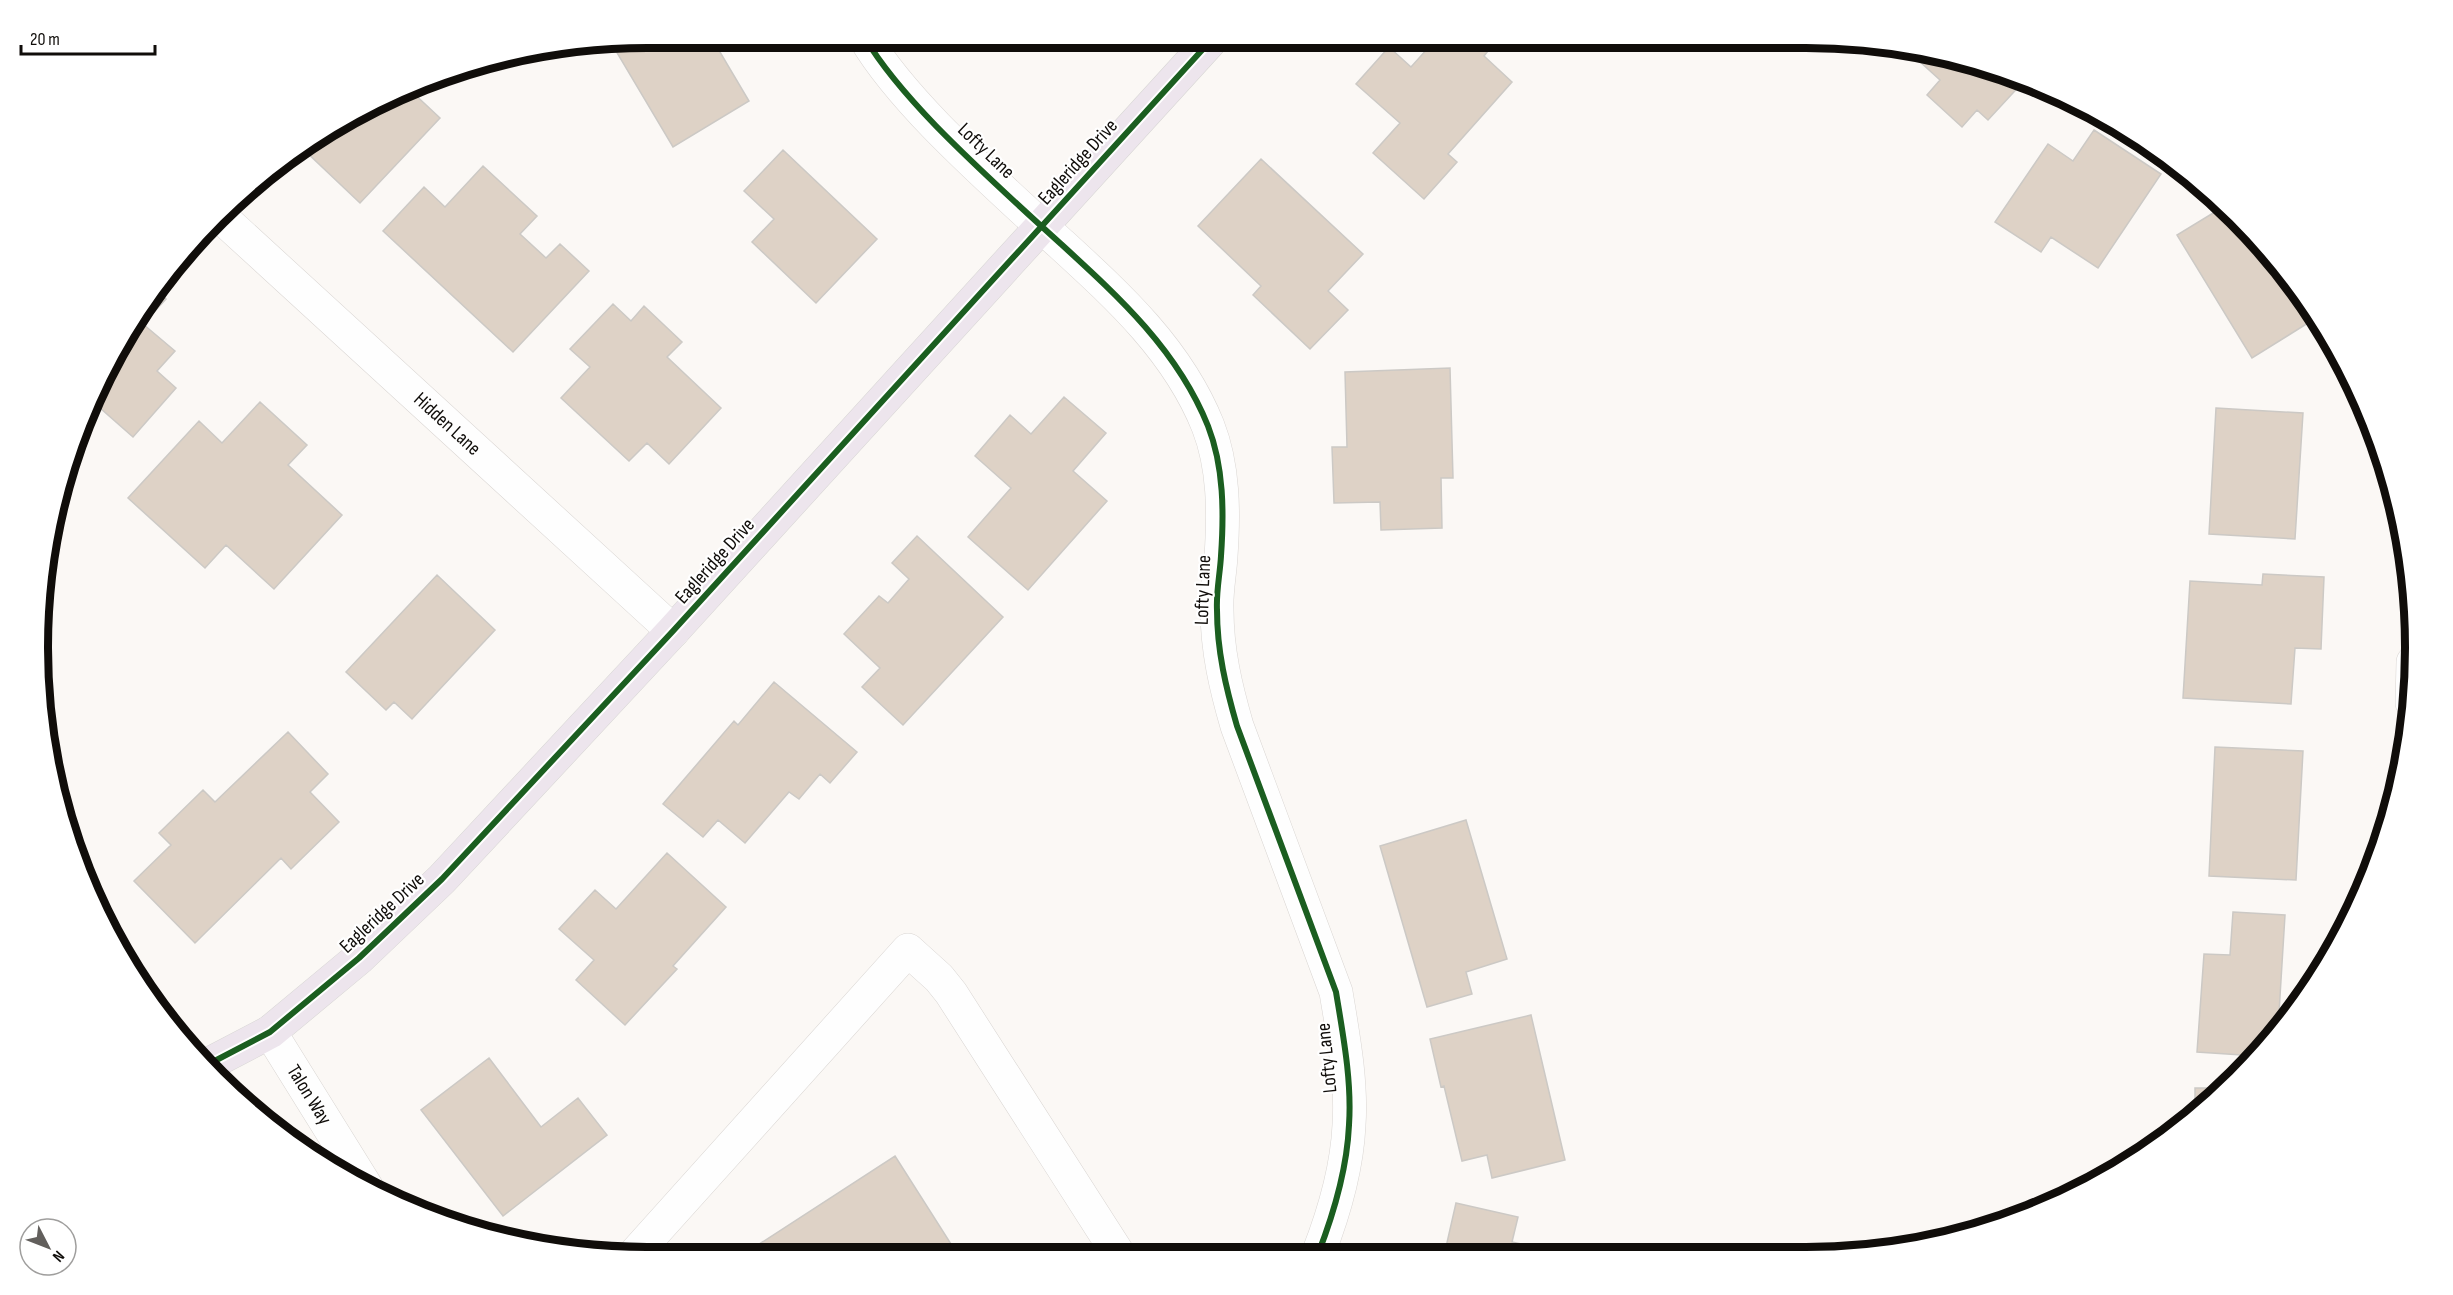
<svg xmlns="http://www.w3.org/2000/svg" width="2453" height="1295" viewBox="0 0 2453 1295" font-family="'Sofia Sans Condensed',sans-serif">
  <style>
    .building { fill: #ded2c6; stroke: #ccc9c5; stroke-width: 1.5 }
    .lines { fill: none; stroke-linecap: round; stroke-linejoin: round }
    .minor-casing { stroke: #d9d5d2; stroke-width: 34 }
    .major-casing { stroke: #d7d6d4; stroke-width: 34 }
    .minor { stroke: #fefefe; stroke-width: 33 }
    .major { stroke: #ede5ed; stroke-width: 33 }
    .cycleway-casing { stroke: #fff; stroke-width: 10 }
    .cycleway { stroke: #1b5e20; stroke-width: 6 }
    .labels { text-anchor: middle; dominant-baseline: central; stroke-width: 4.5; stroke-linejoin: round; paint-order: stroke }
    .street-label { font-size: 20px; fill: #100d0a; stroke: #fff }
    .rim { fill: none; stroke: #100d0a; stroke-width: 8 }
  </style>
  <rect width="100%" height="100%" fill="#fbf8f5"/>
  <!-- building -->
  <path class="building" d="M648,38H722L714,42L749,101L673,147L610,41Z
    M1437,38H1481L1491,47L1484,56L1512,82L1448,154L1457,162L1424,199L1373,153L1400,123L1356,84L1389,47L1411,67Z
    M1906,49L1964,58L2024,81L1988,120L1977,110L1962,127L1927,95L1940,80Z
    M409,89L440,118L360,203L301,147L343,119Z
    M2094,130L2161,174L2098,268L2051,237L2041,252L1995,222L2048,144L2073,161Z
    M783,150L877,239L816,303L752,242L774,219L744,191Z
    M1261,159L1363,254L1328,291L1348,310L1310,349L1253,295L1261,286L1198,226Z
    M483,166L537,216L520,234L546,258L560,244L589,271L513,352L383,231L424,187L445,207Z
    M2223,207L2264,246L2316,318L2252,358L2177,235Z
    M155,289L166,299L143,324L175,351L157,371L176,388L133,437L91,400L140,309Z
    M613,304L631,321L644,306L682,342L667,357L721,408L669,464L647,443L629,461L561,398L590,367L570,349Z
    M1450,368L1453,478H1441L1442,528L1381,530L1380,502L1334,503L1332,447H1347L1345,372Z
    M1064,397L1106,433L1073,471L1107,501L1028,590L968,537L1011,488L975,456L1010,415L1031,434Z
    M260,402L307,445L288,465L342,515L274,589L226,545L205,568L128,498L199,421L222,443Z
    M2216,408L2303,413L2295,539L2209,534Z
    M917,536L1003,617L903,725L862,687L880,668L844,634L879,596L888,603L909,579L892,563Z
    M2263,574L2324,577L2321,649L2295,648L2291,704L2183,698L2190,581L2262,585Z
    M437,575L495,630L412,719L394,702L386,710L346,672Z
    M774,682L857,752L830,783L820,774L799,799L789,792L745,843L718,820L703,837L663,804L734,721L738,725Z
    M288,732L328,774L310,792L339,822L291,869L281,858L195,943L134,881L171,845L159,833L203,790L215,802Z
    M2215,747L2303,751L2296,880L2209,876Z
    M1466,820L1507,959L1466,972L1472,994L1427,1007L1380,846Z
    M667,853L726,907L673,966L677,969L625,1025L576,980L594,960L559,929L595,890L616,909Z
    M2233,912L2285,915L2278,1029L2264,1050L2257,1056L2197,1052L2204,954L2230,955Z
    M1531,1015L1565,1160L1492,1178L1487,1155L1462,1161L1444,1086L1441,1087L1430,1039Z
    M489,1058L541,1127L578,1098L607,1135L503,1216L421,1110Z
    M2195,1088H2220L2195,1111Z
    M895,1156L958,1255L750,1256L747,1252Z
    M1456,1203L1518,1217L1512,1242L1540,1248L1539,1253L1458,1254L1459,1251L1446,1247Z"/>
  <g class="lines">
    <defs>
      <g id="minor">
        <path d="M865,38C884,70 910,99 936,126C976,167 1019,206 1061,244C1120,298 1178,351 1208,426C1224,467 1224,513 1221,556C1220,574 1216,592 1217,610C1217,651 1226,688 1237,726L1336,992C1343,1035 1352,1081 1349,1125C1347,1169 1334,1213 1318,1254"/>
        <path id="s1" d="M220,216L673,631"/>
        <path d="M2412,703L2413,662"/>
        <path id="s2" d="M270,1032L367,1188"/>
        <path d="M633,1256L908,950L939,978L951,993L1119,1255"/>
      </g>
      <path id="major" d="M205,1066L270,1032L359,958L442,879L673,631L1213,38"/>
    </defs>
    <!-- minor casing -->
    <use href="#minor" class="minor-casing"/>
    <!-- major casing -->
    <use href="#major" class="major-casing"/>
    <!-- minor -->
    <use href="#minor" class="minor"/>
    <!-- major -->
    <use href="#major" class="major"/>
    <defs>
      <path id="cycleway" d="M865,38C884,70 910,99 936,126C976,167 1019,206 1061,244C1120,298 1178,351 1208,426C1224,467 1224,513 1221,556C1220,574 1216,592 1217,610C1217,651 1226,688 1237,726L1336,992C1343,1035 1352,1081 1349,1125C1347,1169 1334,1213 1318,1254
        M205,1066L270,1032L359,958L442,879L673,631L1213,38"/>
    </defs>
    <!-- cycleway casing -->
    <use href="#cycleway" class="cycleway-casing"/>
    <!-- cycleway -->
    <use href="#cycleway" class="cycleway"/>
  </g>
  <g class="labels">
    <!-- street labels -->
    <g class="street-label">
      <text transform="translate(986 151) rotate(44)">Lofty Lane</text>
      <text transform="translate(1078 162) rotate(-48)">Eagleridge Drive</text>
      <text stroke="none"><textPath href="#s1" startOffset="308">Hidden Lane</textPath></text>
      <text transform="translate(715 561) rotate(-48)">Eagleridge Drive</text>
      <text transform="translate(1203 590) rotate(-88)">Lofty Lane</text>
      <text transform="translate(382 913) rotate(-43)">Eagleridge Drive</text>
      <text transform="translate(1327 1058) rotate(-96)">Lofty Lane</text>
      <text stroke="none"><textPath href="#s2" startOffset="74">Talon Way</textPath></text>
    </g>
  </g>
  <!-- crop -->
  <path d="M0 0H2453V1295H0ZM647 48H1806A599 599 0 0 1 2405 647V648A599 599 0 0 1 1806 1247H647A599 599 0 0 1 48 648V647A599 599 0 0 1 647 48Z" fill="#fff" fill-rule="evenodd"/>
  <path class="rim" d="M647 48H1806A599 599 0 0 1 2405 647V648A599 599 0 0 1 1806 1247H647A599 599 0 0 1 48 648V647A599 599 0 0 1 647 48Z"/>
  <!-- north arrow -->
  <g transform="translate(48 1247) rotate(132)"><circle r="28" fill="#ffffff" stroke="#9f9e9d" stroke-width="1.5"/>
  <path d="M0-4.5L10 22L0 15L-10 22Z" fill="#625f5c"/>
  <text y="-9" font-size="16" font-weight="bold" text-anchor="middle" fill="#100d0a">N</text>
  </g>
  <!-- scale -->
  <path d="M21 45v9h134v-9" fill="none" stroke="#100d0a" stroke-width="3"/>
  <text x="30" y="45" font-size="18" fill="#100d0a" stroke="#ffffff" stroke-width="4.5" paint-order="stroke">20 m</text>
</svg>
